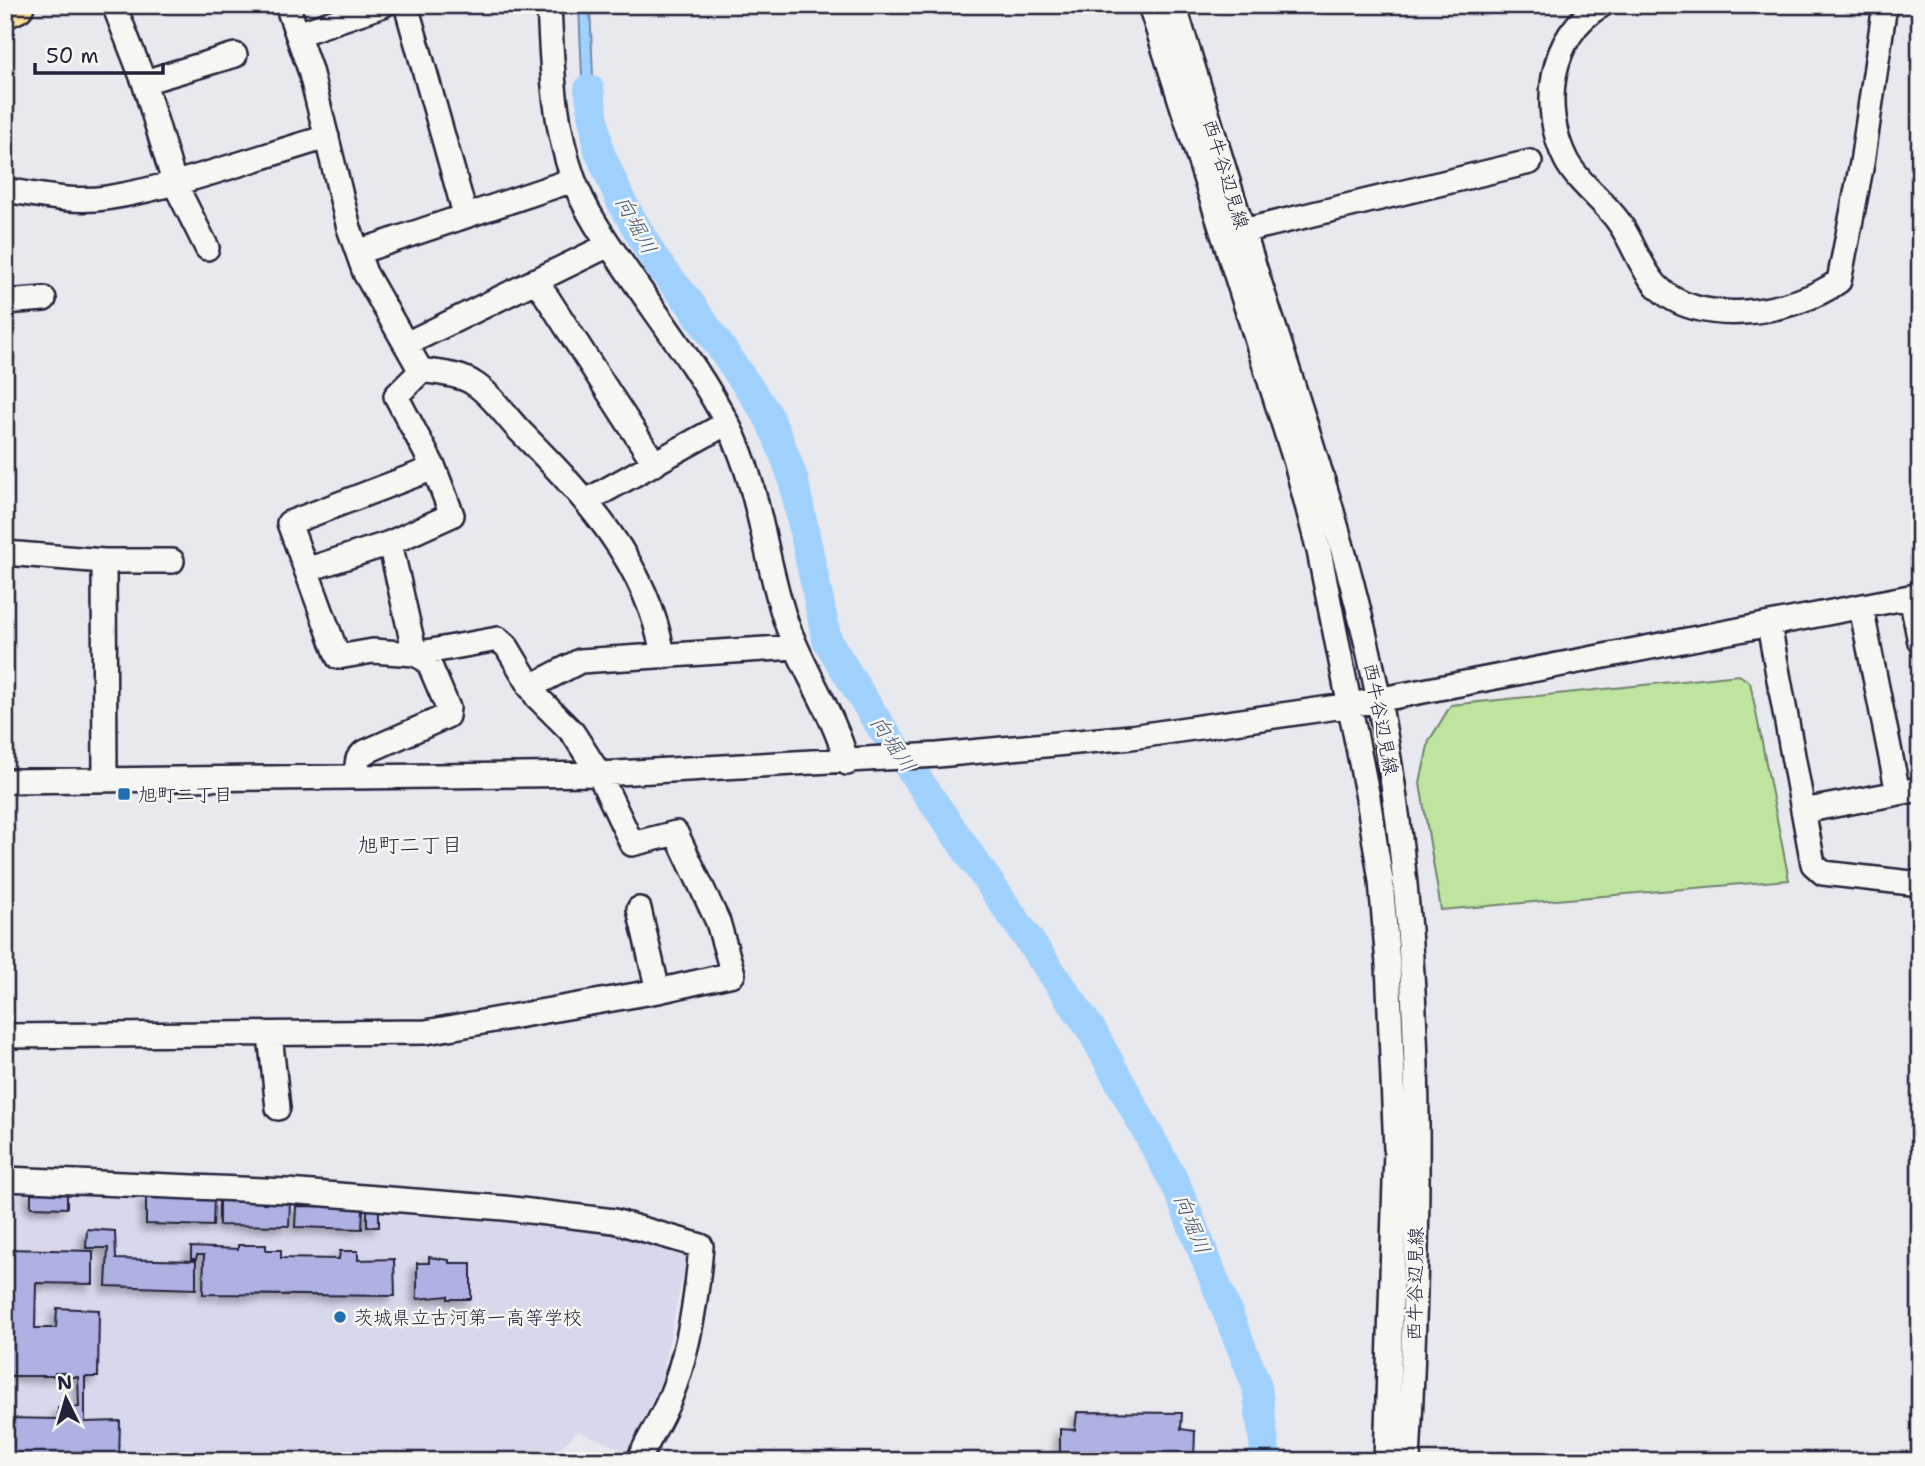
<svg xmlns="http://www.w3.org/2000/svg" width="1925" height="1466" viewBox="0 0 1925 1466" font-family="'Shantell Sans','Klee One',sans-serif">
  <style>
    .built { fill: #d7d8eb }
    .green { fill: #bee49f; stroke: #70836d; stroke-width: 2 }
    .water { fill: #a0d1fd; stroke: #6e8baf; stroke-width: 2 }
    .lines { fill: none; stroke-linecap: round; stroke-linejoin: round }
    .river { stroke: #a0d1fd; stroke-width: 30 }
    .building { fill: #afb1e2; stroke: #22223b; stroke-width: 2; filter: url(#shadow) }
    .minor-casing { stroke: #22223b; stroke-width: 28 }
    .highway-casing { stroke: #22223b; stroke-width: 40 }
    .minor { stroke: #f6f6f2; stroke-width: 23 }
    .highway { stroke: #fadf96; stroke-width: 35 }
    .poi-dot { fill: #1f6fb2; stroke: #f6f6f2; stroke-width: 2.5 }
    .labels { text-anchor: middle; dominant-baseline: central; stroke-width: 5; stroke-linejoin: round; paint-order: stroke }
    .street-label { font-size: 19px; fill: #22223b; stroke: #f6f6f2 }
    .poi-label { font-size: 19px; fill: #22223b; stroke: #f6f6f2; text-anchor: start }
    .water-label { font-size: 21px; font-style: italic; fill: #485775; stroke: #f6f6f2 }
    .neighbourhood-label { font-size: 21px; fill: #22223b; stroke: #f6f6f2 }
  </style>
  <defs>
    <filter id="shadow"><feDropShadow dx="-5.5" dy="5.5" stdDeviation="3.5" flood-color="#0004"/></filter>
  </defs>
  <rect width="100%" height="100%" fill="#e8e8ef"/>
  <filter id="ink" filterUnits="userSpaceOnUse"><feTurbulence type="fractalNoise" baseFrequency=".0143" numOctaves="2"/><feDisplacementMap in="SourceGraphic" scale="14" xChannelSelector="R" yChannelSelector="G"/><feConvolveMatrix kernelMatrix="1 2 1 2 8 2 1 2 1" color-interpolation-filters="sRGB"/></filter>
  <g filter="url(#ink)">
    <!-- built -->
    <path class="built" d="M5,1180L589,1223L687,1254L661,1381L629,1452L578,1431L546,1461H5Z"/>
    <!-- green -->
    <path class="green" d="M1739,675L1750,682L1789,880L1441,910L1420,783L1429,741L1451,705Z"/>
    <!-- water -->
    <path class="water" d="M579,5H590L593,76L600,126L588,128L582,77Z"/>
    <g class="lines">
      <!-- river -->
      <path class="river" d="M589,89L599,151L621,201L657,263L689,302L767,414L778,438L793,478L827,640L873,715L1092,1031L1176,1185L1257,1386L1266,1461"/>
    </g>
    <!-- building -->
    <path class="building" d="M31,1191L67,1192V1208L31,1207Z
      M146,1196L214,1197L213,1226L146,1224Z
      M219,1200L290,1202L289,1226L219,1225Z
      M296,1206L363,1207L362,1229L295,1227Z
      M367,1209H379V1227H367Z
      M87,1229L115,1231L116,1259L196,1261V1289L106,1286L108,1248H86Z
      M238,1245H266V1250H281V1258L339,1259L340,1251H358V1260L394,1259L395,1296L203,1294L204,1255H197L196,1259H191V1247L238,1249Z
      M5,1249L93,1251V1284L36,1283L35,1328H56L57,1308L99,1310L98,1377H85V1422L120,1421L119,1461H5V1418L59,1419L58,1408L79,1407L78,1377H66V1373H55V1376H10L9,1371H5Z
      M429,1257L449,1260V1263H471V1299H448V1296L417,1299V1263H429Z
      M1077,1412L1182,1413L1181,1429L1195,1431L1194,1461H1060V1429L1075,1430Z"/>
    <g class="lines">
      <defs>
        <path id="minor" d="M114,5L144,82L174,182L207,248
          M287,5L310,70L349,228L365,273L421,371L396,396L434,468L452,515L390,543L306,570
          M406,5L465,214
          M549,5C552,64 553,122 573,178C584,209 604,238 623,265C658,317 699,369 728,425C760,487 764,557 786,622C803,671 834,713 847,763
          M1150,5L1296,463L1319,551L1368,798L1381,881L1388,964L1396,1150L1386,1461
          M1174,5C1203,98 1230,191 1260,284C1305,421 1351,559 1379,701C1427,951 1421,1207 1408,1461
          M1602,5C1549,34 1540,109 1566,160C1578,183 1603,200 1618,221C1633,241 1639,266 1656,285C1696,330 1796,313 1839,281L1862,163L1885,5
          M298,34L383,5
          M144,82L235,55
          M5,190C37,195 73,203 106,198C181,186 255,158 327,137
          M1230,234L1530,162
          M358,252L573,180
          M536,280L655,464
          M5,302L44,299
          M406,344L609,245
          M421,370C437,373 460,374 473,383C490,393 505,415 518,429C582,494 648,562 663,656
          M588,500L727,423
          M5,553L104,561H172
          M104,561L105,779
          M1911,597L1920,642
          M1861,607L1898,793
          M1769,625L1813,864L1823,873L1920,884
          M530,687L580,661L795,647
          M355,777L358,759L363,753L447,716L448,708L428,661L415,654L390,543
          M5,781L599,774L938,755L1131,737L1351,705L1920,595
          M1803,811L1920,789
          M639,909L658,991
          M270,1035L278,1108
          M5,1036L426,1032L658,991L733,974L718,922L676,833L632,844L599,774L573,733L537,697L507,647L498,639L415,654L373,651L338,657L289,523L434,468
          M5,1179L287,1191L504,1208L614,1221L701,1246C697,1296 689,1352 670,1398C661,1420 648,1440 638,1461"/>
        <path id="highway" d="M5,10L16,5"/>
      </defs>
      <!-- minor casing -->
      <use href="#minor" class="minor-casing"/>
      <!-- highway casing -->
      <use href="#highway" class="highway-casing"/>
      <!-- minor -->
      <use href="#minor" class="minor"/>
      <!-- highway -->
      <use href="#highway" class="highway"/>
    </g>
  </g>
  <!-- markers -->
  <g class="poi-dot">
    <rect x="117" y="787" width="14" height="14" rx="3.5"/>
    <circle cx="340" cy="1317" r="7"/>
  </g>
  <g class="labels">
    <!-- street labels -->
    <g class="street-label">
      <text transform="translate(1226 174) rotate(73)">西牛谷辺見線</text>
      <text transform="translate(1381 719) rotate(79)">西牛谷辺見線</text>
      <text transform="translate(1415 1284) rotate(-89)">西牛谷辺見線</text>
    </g>
    <!-- poi labels -->
    <g class="poi-label">
      <text x="138" y="794">旭町二丁目</text>
      <text x="354" y="1317">茨城県立古河第一高等学校</text>
    </g>
    <!-- water labels -->
    <g class="water-label">
      <text transform="translate(636 225) rotate(62)">向堀川</text>
      <text transform="translate(893 744) rotate(56)">向堀川</text>
      <text transform="translate(1192 1224) rotate(68)">向堀川</text>
    </g>
    <!-- neighbourhood labels -->
    <g class="neighbourhood-label">
      <text x="410" y="845">旭町二丁目</text>
    </g>
  </g>
  <!-- margin -->
  <rect width="1925" height="1466" fill="none" stroke="#f6f6f2" stroke-width="28"/>
  <rect x="14" y="14" width="1897" height="1438" fill="none" stroke="#22223b" stroke-width="2.5" filter="url(#ink)"/>
  <!-- north arrow -->
  <g transform="translate(66 1399) rotate(355)" stroke="#f6f6f2" stroke-width="5" paint-order="stroke">
  <path d="M0-5L12 26L0 18L-12 26Z" fill="#22223b"/>
  <text y="-10" font-size="19" font-weight="bold" text-anchor="middle" fill="#22223b">N</text>
  </g>
  <!-- scale -->
  <path d="M35 63v10h128v-10" fill="none" stroke="#22223b" stroke-width="3.5"/>
  <text x="46" y="63" font-size="21" fill="#22223b" stroke="#f6f6f2" stroke-width="5" paint-order="stroke">50 m</text>
</svg>
